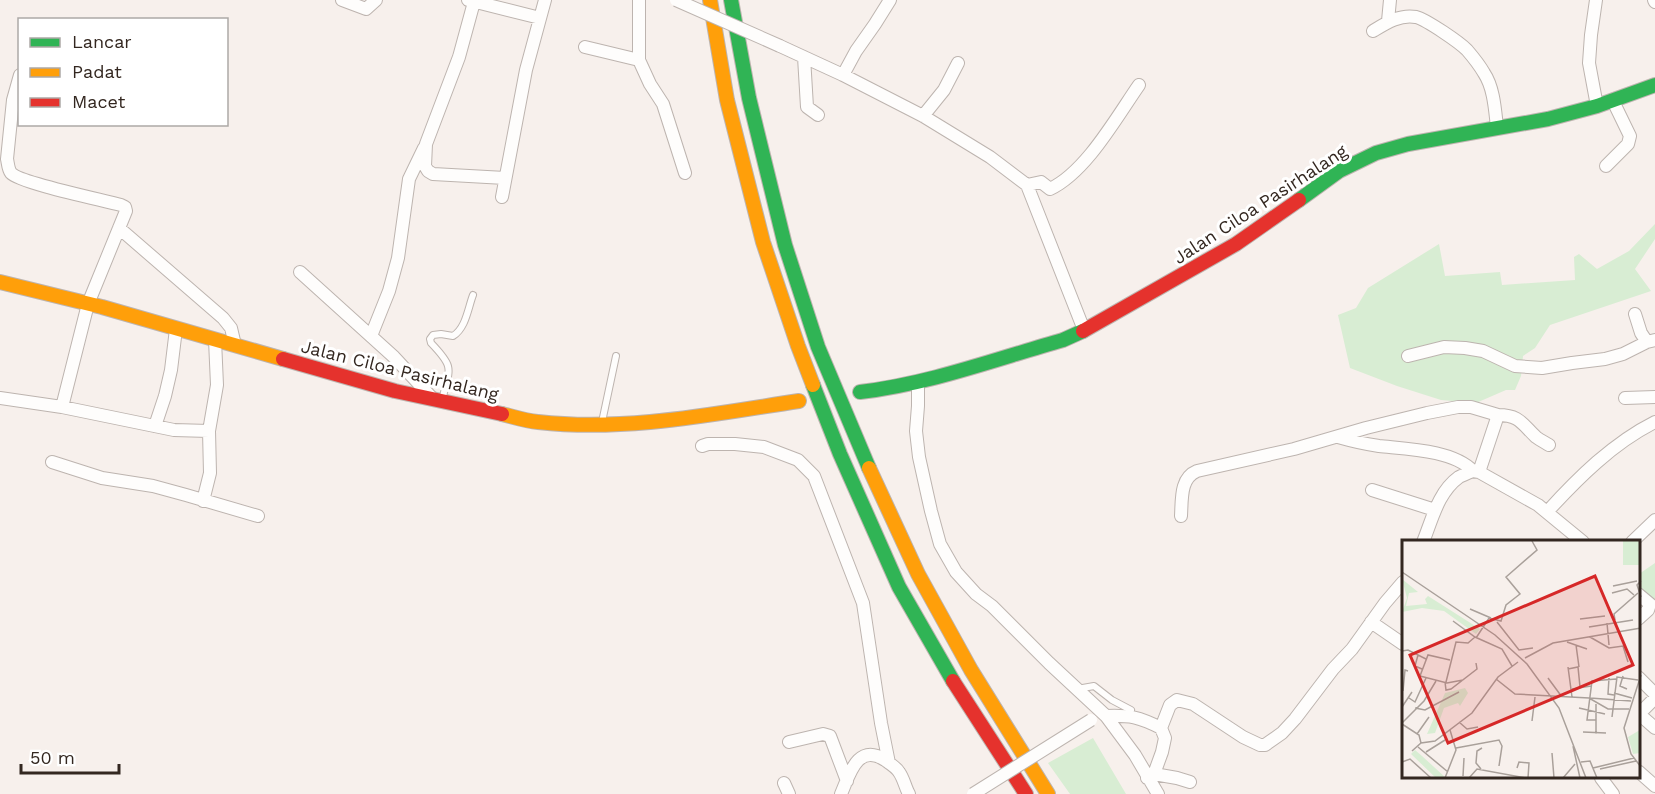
<svg xmlns="http://www.w3.org/2000/svg" width="1655" height="794" viewBox="0 0 1655 794" font-family="'Work Sans',sans-serif">
  <style>
    .green { fill: #d8edd3 }
    .lines { fill: none; stroke-linecap: round; stroke-linejoin: round }
    .lane-casing { stroke: #bdb4af; stroke-width: 8 }
    .street-casing { stroke: #bdb4af; stroke-width: 14 }
    .fast-casing { stroke: #bdb4af; stroke-width: 16 }
    .slow-casing { stroke: #bdb4af; stroke-width: 16 }
    .jam-casing { stroke: #bdb4af; stroke-width: 16 }
    .lane { stroke: #fefdfc; stroke-width: 6 }
    .street { stroke: #fefdfc; stroke-width: 12 }
    .fast { stroke: #30b455; stroke-width: 14 }
    .slow { stroke: #ff9f0a; stroke-width: 14 }
    .jam { stroke: #e5322d; stroke-width: 14 }
    .street-bridge-casing { stroke: #bdb4af; stroke-width: 14; stroke-linecap: butt }
    .street-bridge { stroke: #fefdfc; stroke-width: 12 }
    .labels { text-anchor: middle; dominant-baseline: central; stroke-width: 6; stroke-linejoin: round; paint-order: stroke }
    .street-label { font-size: 18px; fill: #332720; stroke: #fff }
    .inset-road { fill: none; stroke: #a9a09a; stroke-width: 1.5 }
    .view { fill: #d62828; fill-opacity: 0.15; stroke: #d62828; stroke-width: 3 }
    .inset-edge { fill: none; stroke: #332720; stroke-width: 3 }
  </style>
  <rect width="100%" height="100%" fill="#f7f0ec"/>
  <!-- green -->
  <path class="green" d="M1655,224V239L1635,269L1651,291L1550,325L1535,348L1523,356L1521,376L1515,390H1506L1476,403L1441,400L1397,386L1350,368L1338,315L1356,308L1368,288L1439,244L1445,276L1500,272L1502,285L1575,280L1574,257L1579,254L1597,269L1629,251Z
    M1655,563V607L1639,592V574Z
    M1093,738L1126,794H1070L1048,763Z"/>
  <g class="lines">
    <defs>
      <path id="lane" d="M442,400C450,368 455,368 431,343L430,339L433,335L441,334L453,336C466,328 468,308 473,295
        M602,422L616,356
        M1077,689L1094,686L1112,700L1131,710"/>
      <path id="street" d="M342,0L366,9L376,0
        M468,0L540,18
        M639,0V60L650,84L663,104L685,173
        M1596,0L1591,35L1589,63L1597,106
        M1654,0L1655,2
        M474,2L459,57L426,144L425,166L428,171L433,174L505,178
        M1388,21L1390,0
        M1373,31C1386,23 1400,14 1416,17C1427,20 1459,42 1467,50C1473,57 1480,66 1484,73C1494,88 1495,110 1497,127
        M780,46L843,75L923,116L990,157L1027,185L1084,330
        M585,47L639,60
        M804,57L807,107L818,115
        M20,75L13,100L7,159C8,163 8,169 11,173C20,183 103,200 121,205L125,207L126,211L88,304L62,407
        M843,75L856,51L875,24L890,0
        M923,116L944,90L958,63
        M1606,166L1628,144L1630,136L1613,101
        M1027,185L1041,182L1050,189C1086,172 1116,118 1139,85
        M502,197L526,70L545,0
        M119,228L223,318L231,328L235,345
        M300,272L394,357L433,399
        M1635,314L1641,333L1647,342
        M371,336L389,291L398,258L409,179L424,148
        M1408,356L1444,347L1465,348L1483,351L1515,366L1542,368L1572,363L1605,359L1623,354L1647,342L1655,340
        M918,382V406L916,431L919,457L931,511L940,544L956,572L976,594L992,606L1049,663L1106,716L1135,755L1158,794
        M0,398L62,407L174,430L209,431
        M1625,398L1655,397
        M1498,415C1520,415 1522,424 1536,437C1540,440 1544,442 1549,445
        M155,426L165,396L171,370L176,329
        M1338,437C1352,441 1365,444 1379,446C1407,449 1453,450 1473,471L1479,472L1538,505L1583,542
        M702,446L708,444H735L764,447L798,460L814,476L863,603L881,723L889,763
        M52,462L102,478L153,486L186,495L258,516
        M1372,490L1435,510
        M203,501L210,473L209,431L217,385L215,340
        M1547,512C1578,478 1613,443 1655,422
        M1181,516C1182,499 1180,478 1197,471L1294,449L1366,428L1427,413L1458,407H1471L1498,415L1479,472
        M1423,542C1432,520 1438,492 1459,477C1463,475 1468,473 1473,471
        M1632,542L1655,520
        M1638,594L1650,604L1648,610L1638,619
        M1371,622L1403,644
        M1638,677L1655,694
        M1639,714L1655,728
        M1638,715L1655,698
        M1106,716C1130,715 1139,717 1161,728L1165,738L1162,752L1154,774L1147,778
        M1161,728L1170,705L1177,700L1193,704L1243,737L1260,745H1265L1282,733L1295,719L1333,669L1352,649L1385,603L1403,582
        M789,742L823,734L830,736L847,781
        M1638,771L1655,786
        M1154,774L1177,778L1190,782
        M1601,778L1613,794
        M784,783L789,794
        M841,794C849,776 857,742 885,760C889,763 896,767 899,772C904,779 905,787 909,794"/>
      <path id="fast" d="M731,0L749,98L785,245L818,347L869,468
        M1299,200L1339,171L1376,153L1408,144L1548,119L1597,106L1655,85
        M813,385L840,454L899,587L953,681
        M860,392C929,384 996,359 1063,340L1083,331"/>
      <path id="slow" d="M710,0L727,100L763,242L798,346L813,385
        M0,282L102,307L283,359
        M502,414C514,417 526,421 538,422C626,432 713,414 799,401
        M869,468L918,574L971,670L1048,794"/>
      <path id="jam" d="M1083,331L1236,244L1299,200
        M283,359L395,391L502,414
        M953,681L1026,794"/>
    </defs>
    <!-- lane casing -->
    <use href="#lane" class="lane-casing"/>
    <!-- street casing -->
    <use href="#street" class="street-casing"/>
    <!-- fast casing -->
    <use href="#fast" class="fast-casing"/>
    <!-- slow casing -->
    <use href="#slow" class="slow-casing"/>
    <!-- jam casing -->
    <use href="#jam" class="jam-casing"/>
    <!-- lane -->
    <use href="#lane" class="lane"/>
    <!-- street -->
    <use href="#street" class="street"/>
    <!-- fast -->
    <use href="#fast" class="fast"/>
    <!-- slow -->
    <use href="#slow" class="slow"/>
    <!-- jam -->
    <use href="#jam" class="jam"/>
    <defs>
      <path id="street-bridge" d="M676,0L780,46
        M973,794L1091,720"/>
    </defs>
    <!-- street-bridge casing -->
    <use href="#street-bridge" class="street-bridge-casing"/>
    <!-- street-bridge -->
    <use href="#street-bridge" class="street-bridge"/>
  </g>
  <g class="labels">
    <!-- street labels -->
    <g class="street-label">
      <text transform="translate(1260 204) rotate(-33)">Jalan Ciloa Pasirhalang</text>
      <text transform="translate(400 370) rotate(14)">Jalan Ciloa Pasirhalang</text>
    </g>
  </g>
  <!-- overview -->
  <g transform="translate(1402 540)">
    <rect width="238" height="238" fill="#f7f0ec"/>
    <path d="M221,1H238V25H221ZM0,39L16,52L7,53L4,66L25,64L23,59L26,56L78,89L74,94L42,71L20,68L0,72L5,58ZM63,148L66,153L58,166L56,163L42,168L33,193L25,194L43,153ZM238,190V213L231,214L226,197ZM13,210L20,216L44,238H34L9,214Z" fill="#d8edd3"/>
    <path class="inset-road" d="M0,32L93,95L125,124L157,168L184,238M239,41L235,45L239,57M211,46L235,41M210,53L225,49L232,55M68,69L89,78M178,79L203,76M213,80L212,74L236,53M51,81L73,97L100,109L110,126M95,82L117,110L131,108M205,83L207,105M187,87L231,80M188,97L207,108L221,106L226,122M74,98L87,78L99,81L104,65L118,54L104,37L135,10L130,1M165,102L185,109M174,105L177,127M0,111L6,110L24,119M16,115L13,126L20,129M123,118L151,103L239,88M48,120L26,115L18,136L45,143L61,140M166,127L170,157M166,129L176,127L178,147M239,135L222,188L229,214L239,227M221,136L218,146L225,149M146,138L160,157M207,138L206,154L212,155M94,139L113,154L187,158L206,169H227M43,142L44,150L49,149L75,129L74,123M44,142L54,102L66,103L73,97M170,149L189,146M1,151L3,130L6,131M212,153L230,158M7,158L13,162L24,138M188,158L229,161M0,167L10,152M13,168L23,170L57,152M177,168L203,174M210,177L215,137L236,140M194,180H185L190,141L214,139M130,181L133,157M57,182L65,189L76,187M0,183L22,161L34,141M0,184L17,195L19,203M181,192L204,193M15,194L27,177M194,194V164M171,206L178,238M16,207L46,232M54,208L97,200L100,206L97,226M10,211L19,203L33,201L70,173L96,137L116,122M24,212L43,200M150,213L152,238M0,222L8,219L29,238M179,222L188,221L195,238M115,228L117,222L127,223L126,238M191,228L232,218M79,229L74,223L75,211L80,208M198,229L234,221M61,236L62,218M43,238L54,210L48,190M67,238L75,229L124,238M161,238L173,224"/>
    <path class="view" d="M193,36L231,125L46,203L8,115Z"/>
    <rect width="238" height="238" class="inset-edge"/>
  </g>
  <!-- legend -->
  <rect x="18" y="18" width="210" height="108" fill="#ffffff" stroke="#ada9a6" stroke-width="1.5"/>
  <rect x="30" y="38" width="30" height="9" fill="#30b455" stroke="#ada9a6" stroke-width="1.5"/>
  <text x="72" y="48" font-size="18" fill="#332720">Lancar</text>
  <rect x="30" y="68" width="30" height="9" fill="#ff9f0a" stroke="#ada9a6" stroke-width="1.5"/>
  <text x="72" y="78" font-size="18" fill="#332720">Padat</text>
  <rect x="30" y="98" width="30" height="9" fill="#e5322d" stroke="#ada9a6" stroke-width="1.5"/>
  <text x="72" y="108" font-size="18" fill="#332720">Macet</text>
  <!-- scale -->
  <path d="M21 764v9h98v-9" fill="none" stroke="#332720" stroke-width="3"/>
  <text x="30" y="764" font-size="18" fill="#332720" stroke="#ffffff" stroke-width="4.5" paint-order="stroke">50 m</text>
</svg>
